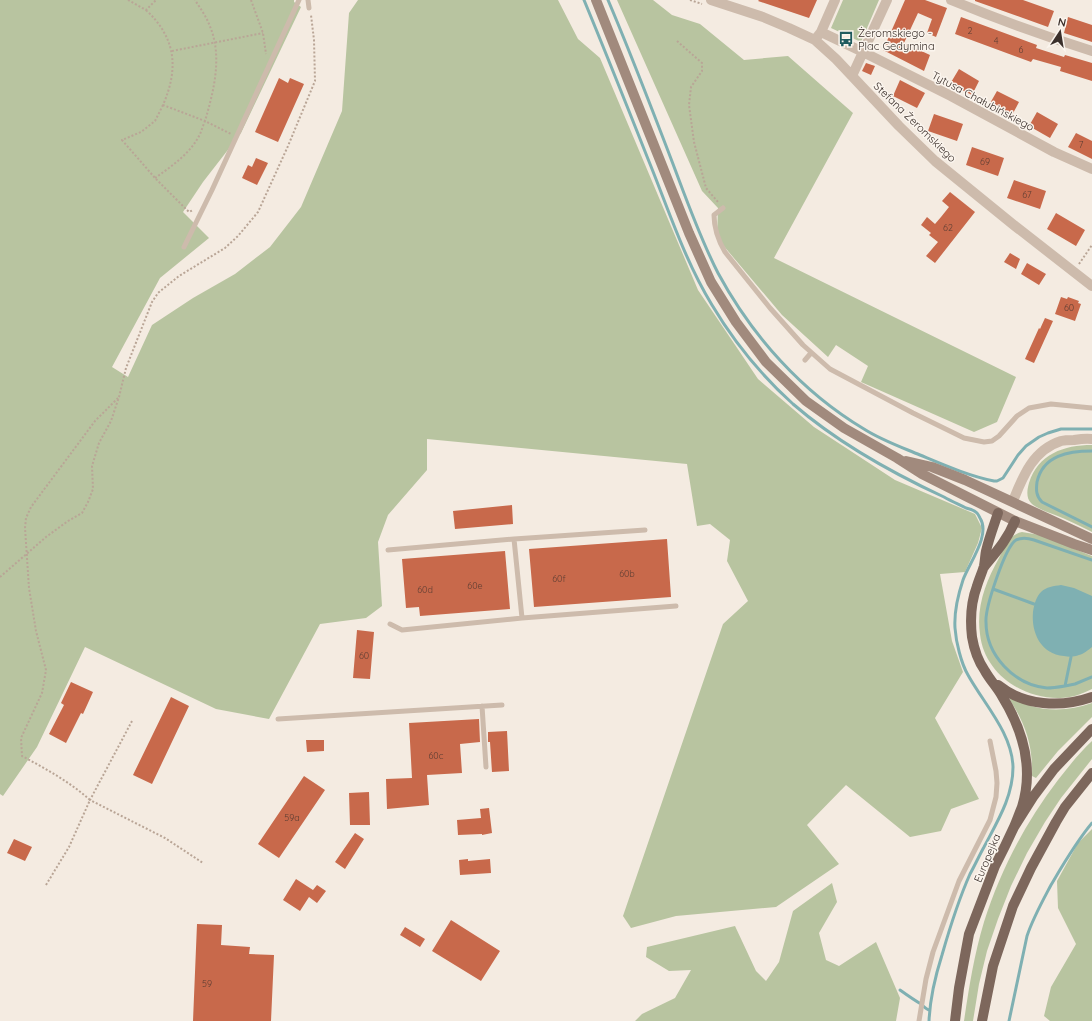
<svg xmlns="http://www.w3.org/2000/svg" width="1092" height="1021" viewBox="0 0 1092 1021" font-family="Quicksand,sans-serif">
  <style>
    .green { fill: #b8c4a0 }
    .water { fill: #7fb0b2 }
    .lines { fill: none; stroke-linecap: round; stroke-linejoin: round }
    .stream { stroke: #7fb0b2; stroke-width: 3 }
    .building { fill: #c8694b }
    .path { stroke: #b9a596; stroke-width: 2; stroke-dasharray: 2 2; stroke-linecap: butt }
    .lane { stroke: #cdbbac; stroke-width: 5 }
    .street { stroke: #cdbbac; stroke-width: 10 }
    .secondary { stroke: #a18a7d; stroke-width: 10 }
    .primary { stroke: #7d675c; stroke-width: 10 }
    .labels { text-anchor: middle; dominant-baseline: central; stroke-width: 3; stroke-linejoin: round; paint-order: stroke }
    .number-label { font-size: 9px; fill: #5e3e33 }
    .poi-label { font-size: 11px; fill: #3b302b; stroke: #fbf5ee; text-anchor: start }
    .street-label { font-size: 11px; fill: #3b302b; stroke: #fbf5ee }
  </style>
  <rect width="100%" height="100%" fill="#f4ebe1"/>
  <!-- green -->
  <path class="green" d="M0,0H294V2L301,7L241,133L203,182L183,212L209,238L160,278L112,367L128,377L152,325L193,298L235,274L270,247L301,207L342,111L349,13L358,0H558L578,39L600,58L698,290L758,379L814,427L895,480L975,514L982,528L978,543L965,572L940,574L952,641L963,672L935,718L979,799L951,809L941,831L910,837L846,785L807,825L839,864L776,907L676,916L631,928L623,916L723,624L748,601L727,561L730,540L710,524L697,526L687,464L427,439V470L388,515L378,542L382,606L366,618L320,624L269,719L216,709L85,647L37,747L3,796L0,794Z
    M617,0H653L672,15L700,24L744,60L788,56L853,113L774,258L1016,377L997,422L974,432L861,382L868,366L836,345L828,357L782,315L717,238L718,208L702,191Z
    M843,0H879L861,42L831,28Z
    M1092,445V532C1084,528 1076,524 1067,520C1059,516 1036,509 1031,503C1026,498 1027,490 1029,483C1038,454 1064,445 1092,445Z
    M1022,532L1040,535L1092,556V689C1082,694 1071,698 1060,698C1022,699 984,673 980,634C976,607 986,581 999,558C1004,548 1010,534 1022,532Z
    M1010,698C1017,700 1024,704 1031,706C1051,712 1073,710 1092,703V717L1058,751L1036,778L1032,776C1033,746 1026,725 1010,700Z
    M1092,741V759L1061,798L1045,822L1027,853L1011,886L998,919L987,951L979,984L973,1021H964C969,988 974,955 984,922C1000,871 1025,823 1058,780C1069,766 1080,752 1092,741Z
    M1092,829V1021H1050L1044,1016L1051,987L1076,944L1058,908L1057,881L1078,843Z
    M832,883L837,902L819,933L826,960L839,966L876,942L900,998L896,1021H635L642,1014L675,998L691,970L669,971L646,957L647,947L735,926L756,971L766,981L779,962L793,911Z"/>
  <!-- water -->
  <path class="water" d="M1061,585L1074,588L1092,596V647C1088,650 1084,654 1079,655C1074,657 1069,657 1064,656C1041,654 1031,633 1033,612C1034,605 1036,597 1041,592C1046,587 1054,586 1061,585Z"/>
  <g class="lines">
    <!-- stream -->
    <path class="stream" d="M584,0C606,53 627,106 648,159C668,208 684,259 712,305C734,342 761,375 793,404C838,443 890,472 944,497C951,501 958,504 966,508C970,509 974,510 977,513C978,514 979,516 980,518C991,535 969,563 963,580C958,595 954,612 955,628C956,642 961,663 968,675C984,704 1012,733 1013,767C1013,797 997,822 984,847C979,856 975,865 970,874C958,901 950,927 942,955C935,977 930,998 929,1021
      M608,0C631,54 652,109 673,164C687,201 700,238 718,273C752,336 802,392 864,429C881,440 901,447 920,455C944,465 969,476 994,481H997L1003,478L1018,455L1026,446L1039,437L1048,433L1061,429H1092
      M1092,451C1069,451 1043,455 1037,482C1036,490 1036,496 1042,502L1092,527
      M993,589L1034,604
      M1071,657L1065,686C1059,687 1053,688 1047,688C1014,685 986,655 986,622C985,608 1005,547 1016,540C1022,537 1028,538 1034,540L1092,560
      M1065,686L1075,684L1092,677
      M900,990C907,995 914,1000 921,1004C924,1007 926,1009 929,1010
      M1009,1021L1027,936C1033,918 1042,902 1051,885C1064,863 1076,842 1092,823"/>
  </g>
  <!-- building -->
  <path class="building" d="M759,0H817L809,18L758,1Z
    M905,0H925L947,8L936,37L927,33L932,19L918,13L904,43L930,55L924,71L883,50Z
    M975,0H1023L1054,11L1048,27L975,1Z
    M961,17L1037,45L1036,48L1064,57L1065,55L1092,63V81L1060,71L1061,67L1033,59L1031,62L955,34Z
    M1068,17L1092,25V42L1064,33Z
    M866,63L875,66L871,75L862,71Z
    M959,69L979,81L972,95L950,84Z
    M279,78L288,83L290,78L304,84L278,142L255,132Z
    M900,80L925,93L917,108L893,96Z
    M997,91L1019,102L1011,117L989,105Z
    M1037,112L1058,124L1050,138L1029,126Z
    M934,114L963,124L957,141L928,131Z
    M1076,133L1092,141V159L1068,147Z
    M972,147L1004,158L998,176L966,165Z
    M256,158L268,163L257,185L242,178L248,165L252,167Z
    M1014,180L1046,191L1040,209L1007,198Z
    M950,192L975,212L935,263L926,256L938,242L929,235L931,233L921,225L927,217L935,224L941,217L949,207L942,201Z
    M1056,213L1085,230L1076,246L1047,229Z
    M1010,253L1020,259L1016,269L1004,262Z
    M1027,263L1046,274L1039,285L1021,274Z
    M1061,297L1067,299L1068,297L1079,301L1078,303L1081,304L1075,321L1055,314Z
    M1045,318L1053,321L1034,363L1025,359L1039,328L1040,329Z
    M512,505L513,524L455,529L453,511Z
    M667,539L671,597L534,607L529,549Z
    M505,551L510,609L420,616L419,607L406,608L402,559Z
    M357,630L374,632L370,679L353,678Z
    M71,682L93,692L83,714L81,713L66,743L49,734L64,705L61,703Z
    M171,697L189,706L152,784L133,775Z
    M479,719L480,742L460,744L462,773L427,775L429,805L387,809L386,779L412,778L409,723Z
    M507,731L509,771L492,772L490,742H488V732Z
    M306,740H324V751L307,752Z
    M304,776L325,790L279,858L258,844Z
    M369,792L370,825H350L349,793Z
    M489,808L492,833L482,835V834L458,835L457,820L481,818L480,809Z
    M355,833L364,839L345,869L335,862Z
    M14,839L32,847L25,861L7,853Z
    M468,859V861L490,859L491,873L460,875L459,860Z
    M296,879L313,890L317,885L326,891L317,903L309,897L300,911L283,900Z
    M451,920L500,951L481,981L432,951Z
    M197,924L222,925L221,945L250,947L249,954L274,955L271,1021H193Z
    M405,927L425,939L420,947L400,935Z"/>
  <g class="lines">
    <!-- path -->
    <path class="path" d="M128,0L146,10L156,0
      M251,0L263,33L266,54
      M690,0L702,4
      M146,10C176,38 179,68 163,105L205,121C214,90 223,55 209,24C206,16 200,8 195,0
      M677,41L702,63V71L691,87L689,105L694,142L706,188L718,202
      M172,51L263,33
      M163,105L155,121L141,132L122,140L155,178L189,212L193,210
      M155,178C172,166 191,153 200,134C202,130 203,125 205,121L231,134
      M1079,264L1092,245
      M0,577L46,537L68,521L82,513L88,502L93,489L92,466L99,443L111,421L119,397L126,368L152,302L158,293L179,276L225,248L238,236L258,212L288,146L315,81L314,40L311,15
      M132,721L90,800L165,838L203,863
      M46,885L69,847L90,800C70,782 46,769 22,756L21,738L42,693L46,670L36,631L29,588L25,528L26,518L31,507L95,421L118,398"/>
    <!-- lane -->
    <path class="lane" d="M308,0L309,8
      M723,208L714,215C714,229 718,240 725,252L770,308L803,345L830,369L913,413L964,438L984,442L992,441L999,436L1017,416L1029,408L1051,404L1092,408
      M184,247L212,190L299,0
      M805,360L811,353
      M514,539L645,530
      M388,550L514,539L522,618
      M390,624L402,630L522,618L676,606
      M482,706L486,767
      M278,719L502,705
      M919,1021L926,979L933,952L959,881L990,820L996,797L997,783L996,771L990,741"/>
    <!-- street -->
    <path class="street" d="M711,0L763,17L789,28L815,40L836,59L899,126L935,161L1015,226L1092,286
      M951,0C997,19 1044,36 1092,51
      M821,32L863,52L951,96L1054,152L1092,169
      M817,37L821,32L835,0
      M852,76L887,0
      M1013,501C1023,476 1033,450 1061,441C1065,440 1070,440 1074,440C1080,439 1086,438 1092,439"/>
    <!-- secondary -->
    <path class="secondary" d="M596,0L689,233L711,282L736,322L766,362L806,401L844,428L897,458L922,474L1015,521L1074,544L1092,550
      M906,461L932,467L965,480L1092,539"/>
    <!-- primary -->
    <path class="primary" d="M998,513C994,525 989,538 986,551C985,556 985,561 984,566C982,573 979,579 977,586C971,602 970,620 972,637C974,649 978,661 985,671C990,680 997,687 1002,696C1023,730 1034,768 1022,807C1019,814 1017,820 1014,827
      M984,567C997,551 1007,540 1015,521
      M998,685C1024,706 1061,708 1092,697
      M955,1021L959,988L969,934L995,866L1005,846L1014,827L1033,797L1054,769L1092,729
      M982,1021L993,966L1013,906L1031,868L1056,822L1065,807L1092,773"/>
  </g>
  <!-- icons -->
  <defs>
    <symbol id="bus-bare" viewBox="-9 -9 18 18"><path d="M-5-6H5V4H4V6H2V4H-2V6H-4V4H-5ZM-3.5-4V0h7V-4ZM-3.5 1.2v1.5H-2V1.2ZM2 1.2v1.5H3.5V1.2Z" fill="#1f5a5e" stroke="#fbf5ee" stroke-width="2.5" paint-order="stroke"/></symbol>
  </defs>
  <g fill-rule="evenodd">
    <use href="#bus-bare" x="835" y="28" width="22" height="22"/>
  </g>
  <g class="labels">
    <!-- number labels -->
    <g class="number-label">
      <text x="970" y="30">2</text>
      <text x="996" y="40">4</text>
      <text x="1021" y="49">6</text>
      <text x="1081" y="144">7</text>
      <text x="985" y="161">69</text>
      <text x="1027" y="194">67</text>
      <text x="948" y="227">62</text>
      <text x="1069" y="307">60</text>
      <text x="627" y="573">60b</text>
      <text x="559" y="578">60f</text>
      <text x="475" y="585">60e</text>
      <text x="425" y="589">60d</text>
      <text x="364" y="655">60</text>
      <text x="436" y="755">60c</text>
      <text x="292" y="817">59a</text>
      <text x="207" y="983">59</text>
    </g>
    <!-- poi labels -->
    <g class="poi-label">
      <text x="858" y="33">Żeromskiego -<tspan x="858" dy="13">Plac Gedymina</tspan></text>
    </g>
    <!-- street labels -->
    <g class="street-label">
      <text transform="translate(983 101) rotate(28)">Tytusa Chałubińskiego</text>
      <text transform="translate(915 122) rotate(44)">Stefana Żeromskiego</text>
      <text transform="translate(987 858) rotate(-67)">Europejka</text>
    </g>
  </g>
  <!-- north arrow -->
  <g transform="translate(1060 32) rotate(12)" stroke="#fbf5ee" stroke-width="3" paint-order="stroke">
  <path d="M0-3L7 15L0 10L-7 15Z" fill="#3b302b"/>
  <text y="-6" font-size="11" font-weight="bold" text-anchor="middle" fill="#3b302b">N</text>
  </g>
</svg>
